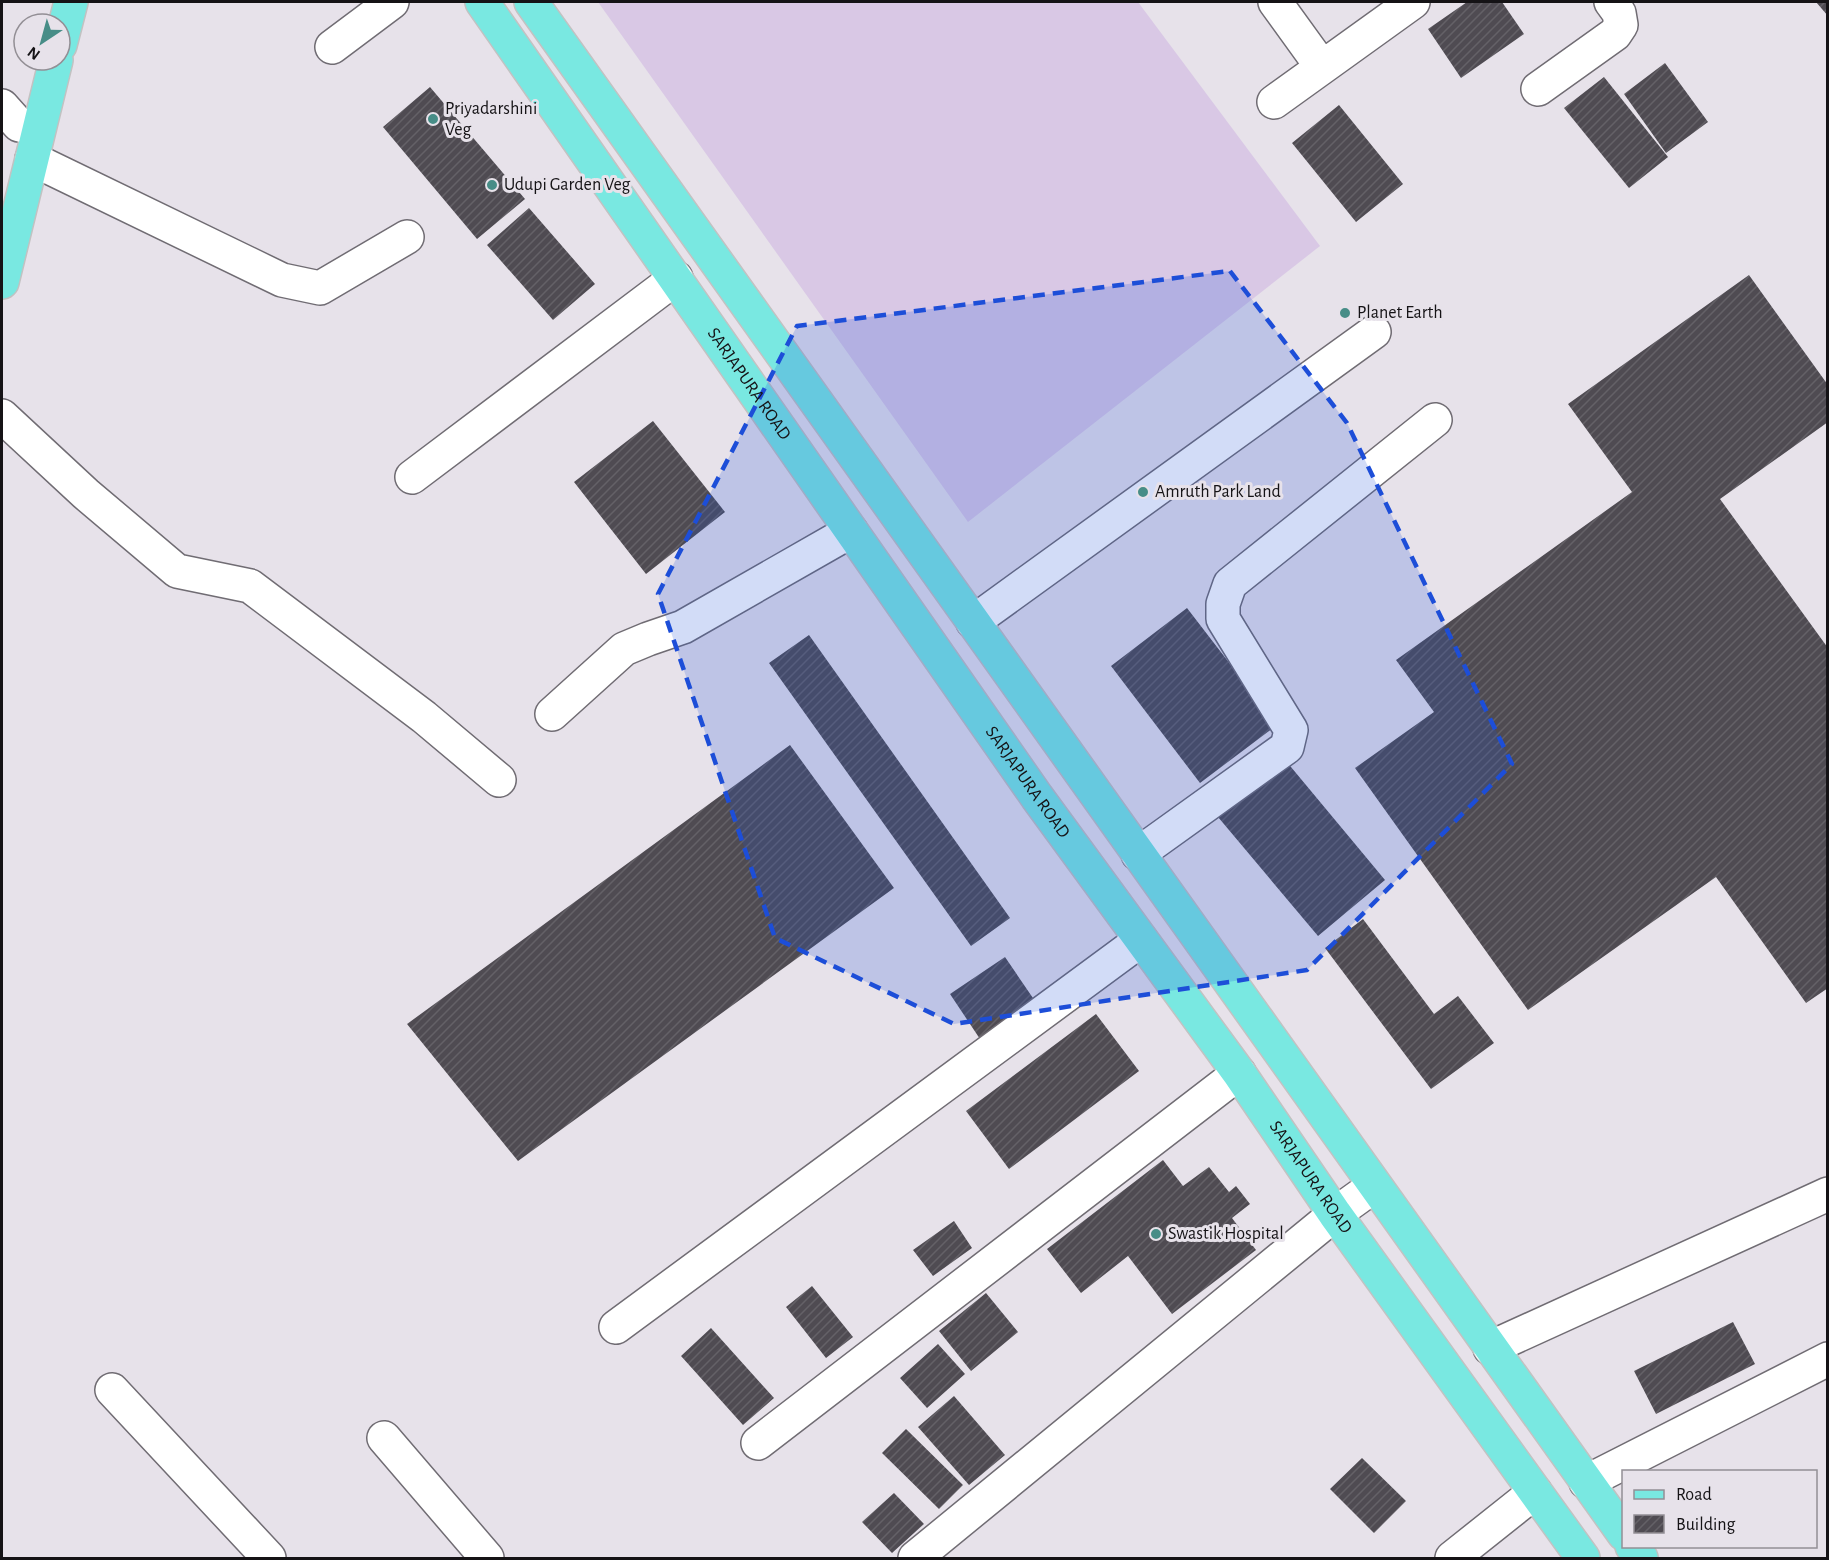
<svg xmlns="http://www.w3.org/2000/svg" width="1829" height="1560" viewBox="0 0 1829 1560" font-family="'Alegreya Sans',sans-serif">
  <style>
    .grass { fill: #d9c8e5 }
    .building { fill: url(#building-hatch) }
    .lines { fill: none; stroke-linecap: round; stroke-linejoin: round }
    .minor-casing { stroke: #706c73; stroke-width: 36 }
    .major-casing { stroke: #c2c2c2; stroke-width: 36 }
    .minor { stroke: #fff; stroke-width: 33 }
    .major { stroke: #79e8e1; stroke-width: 33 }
    .marked { fill: #1d4ed8; fill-opacity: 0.2; stroke: #1d4ed8; stroke-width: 4.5; stroke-dasharray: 12 8; stroke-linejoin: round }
    .poi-dot { fill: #478d87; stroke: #e7e2ea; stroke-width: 2 }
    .labels { text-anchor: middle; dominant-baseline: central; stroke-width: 6; stroke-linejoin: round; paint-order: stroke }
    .poi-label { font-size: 18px; fill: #151316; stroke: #e7e2ea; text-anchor: start }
    .street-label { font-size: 18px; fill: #151316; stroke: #e7e2ea }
  </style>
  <defs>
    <pattern id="building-hatch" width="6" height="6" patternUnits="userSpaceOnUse" patternTransform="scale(1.5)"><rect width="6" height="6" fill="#4f4b52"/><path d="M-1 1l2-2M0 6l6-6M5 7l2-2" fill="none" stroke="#646167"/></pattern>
  </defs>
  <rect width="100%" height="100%" fill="#e7e2ea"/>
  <!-- grass -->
  <path class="grass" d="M598,2H1138L1320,246L968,522Z"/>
  <!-- building -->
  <path class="building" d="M1467,2H1502L1524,34L1461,78L1428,29Z
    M1816,2H1828V16Z
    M1665,63L1708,122L1666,153L1624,94Z
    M1604,77L1668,157L1629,188L1564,108Z
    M430,87L525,199L477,239L383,127Z
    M1339,105L1403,184L1356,222L1292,143Z
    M529,208L595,284L553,320L487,245Z
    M1749,275L1828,385V422L1720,499L1828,648V988L1806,1003L1716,877L1528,1010L1355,768L1434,712L1396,660L1632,492L1568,404Z
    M653,421L725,512L646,574L574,482Z
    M1187,608L1277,725L1200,783L1111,666Z
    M809,635L1010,918L971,946L769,663Z
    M790,745L894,888L518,1161L407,1024Z
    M1286,761L1385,880L1318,936L1218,817Z
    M1363,919L1434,1014L1458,996L1494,1043L1431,1089L1325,948Z
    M1005,957L1035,1001L980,1039L950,994Z
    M1096,1014L1139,1071L1009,1169L966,1111Z
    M1163,1160L1183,1186L1209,1167L1229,1192L1236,1186L1250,1204L1232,1218L1256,1250L1172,1314L1128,1256L1081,1293L1047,1249Z
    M954,1221L972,1248L933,1276L913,1250Z
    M812,1286L853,1337L826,1358L786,1307Z
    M986,1293L1018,1332L971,1371L939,1331Z
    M1733,1322L1755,1364L1656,1414L1634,1371Z
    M711,1328L774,1398L743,1425L681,1356Z
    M938,1344L965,1374L927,1408L900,1378Z
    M954,1396L1005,1455L969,1485L918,1427Z
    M906,1429L963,1485L939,1509L882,1453Z
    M1362,1458L1406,1501L1374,1533L1330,1489Z
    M894,1493L924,1524L892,1553L862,1522Z"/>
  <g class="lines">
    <defs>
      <path id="minor" d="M1275,2L1322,67
        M332,47L392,2
        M1538,89L1615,34L1621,25L1619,13L1611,2
        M1274,102L1413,2
        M2,106L19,125
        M32,159L282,280L320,288L407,237
        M2,416L86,494L177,571L250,586L424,717L499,780
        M412,477L676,278
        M973,622L1374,332
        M552,714L624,649L648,639L683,627L851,531
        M1138,854L1287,747L1291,730L1223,619V604L1230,584L1435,420
        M616,1327L1141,940
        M1490,1348L1828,1194
        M112,1390L269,1558
        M384,1438L487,1558
        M758,1443L1239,1073
        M1586,1482L1828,1359
        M915,1558L1335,1214L1374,1186
        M1452,1558L1535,1492"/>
      <g id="major">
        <path id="s1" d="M482,2L1037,797L1239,1073L1335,1214L1583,1558"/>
        <path d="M531,2L1624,1534"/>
        <path d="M60,45L71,2"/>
        <path d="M2,282L56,60"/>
        <path d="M1632,1546L1641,1558"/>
      </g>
    </defs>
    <!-- minor casing -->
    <use href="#minor" class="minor-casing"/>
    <!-- major casing -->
    <use href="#major" class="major-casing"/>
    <!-- minor -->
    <use href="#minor" class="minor"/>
    <!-- major -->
    <use href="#major" class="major"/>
  </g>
  <!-- marked area -->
  <path class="marked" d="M1230,271L1347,423L1512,764L1307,970L954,1024L775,938L658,594L797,326Z"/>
  <!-- markers -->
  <g class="poi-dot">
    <circle cx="433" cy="119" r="6"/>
    <circle cx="492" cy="185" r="6"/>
    <circle cx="1345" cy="313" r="6"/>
    <circle cx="1143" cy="492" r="6"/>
    <circle cx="1156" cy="1234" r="6"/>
  </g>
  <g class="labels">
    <!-- poi labels -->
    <g class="poi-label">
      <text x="445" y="109">Priyadarshini<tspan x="445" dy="21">Veg</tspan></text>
      <text x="504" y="185">Udupi Garden Veg</text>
      <text x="1357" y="313">Planet Earth</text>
      <text x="1155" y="492">Amruth Park Land</text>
      <text x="1168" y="1234">Swastik Hospital</text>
    </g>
    <!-- street labels -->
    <g class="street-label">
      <text stroke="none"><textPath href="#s1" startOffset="466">SARJAPURA ROAD</textPath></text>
      <text stroke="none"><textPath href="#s1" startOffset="952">SARJAPURA ROAD</textPath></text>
      <text stroke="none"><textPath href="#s1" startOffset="1438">SARJAPURA ROAD</textPath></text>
    </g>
  </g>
  <!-- border -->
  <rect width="1829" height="1560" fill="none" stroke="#151316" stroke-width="6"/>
  <!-- legend -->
  <rect x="1622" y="1470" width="195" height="78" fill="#e7e2ea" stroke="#938f95" stroke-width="1.5"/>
  <rect x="1634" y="1490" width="30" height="9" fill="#79e8e1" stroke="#938f95" stroke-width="1.5"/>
  <text x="1676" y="1500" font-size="18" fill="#151316">Road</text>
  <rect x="1634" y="1515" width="30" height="18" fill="url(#building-hatch)" stroke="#938f95" stroke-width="1.5"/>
  <text x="1676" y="1530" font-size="18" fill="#151316">Building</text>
  <!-- north arrow -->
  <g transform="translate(42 42) rotate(216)"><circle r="28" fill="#e7e2ea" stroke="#938f95" stroke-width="1.5"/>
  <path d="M0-4.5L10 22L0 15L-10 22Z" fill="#478d87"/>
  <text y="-9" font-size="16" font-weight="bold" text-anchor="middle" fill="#151316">N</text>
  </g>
</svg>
